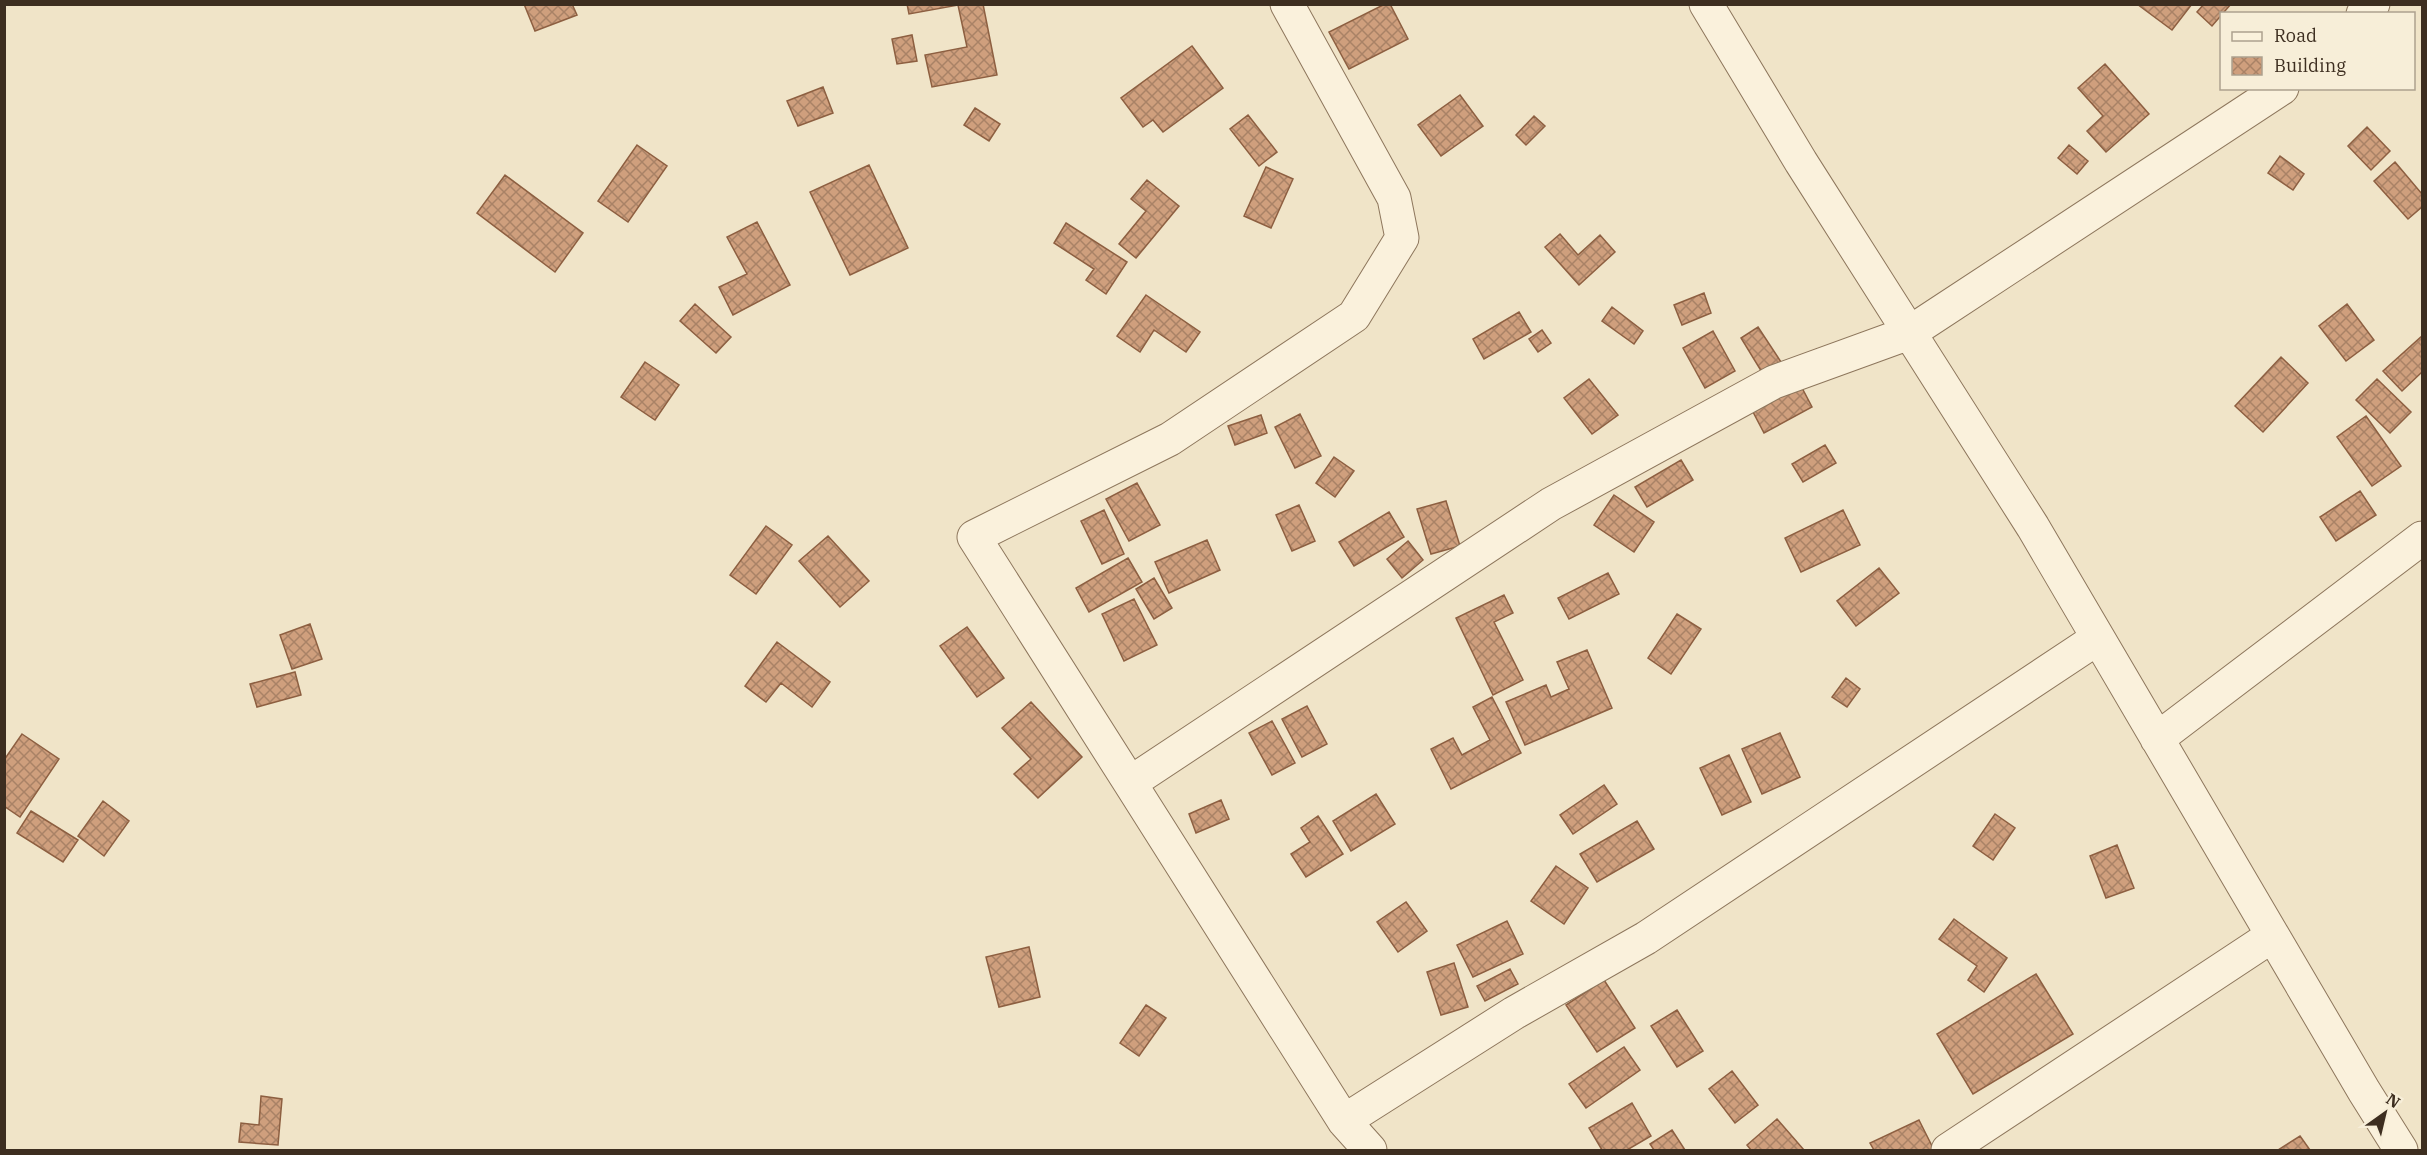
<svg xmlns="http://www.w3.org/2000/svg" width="2427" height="1155" viewBox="0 0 2427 1155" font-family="'IBM Plex Serif',serif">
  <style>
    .building { fill: url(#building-cross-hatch); stroke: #8d5f41; stroke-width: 1.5 }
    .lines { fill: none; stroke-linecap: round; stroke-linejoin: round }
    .minor-casing { stroke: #8d765c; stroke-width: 35 }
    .minor { stroke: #faf1dc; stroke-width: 33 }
  </style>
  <defs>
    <pattern id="building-cross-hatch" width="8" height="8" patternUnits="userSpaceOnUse" patternTransform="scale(1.5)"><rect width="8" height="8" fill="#cf9f7d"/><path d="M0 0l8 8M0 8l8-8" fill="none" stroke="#a98266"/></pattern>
  </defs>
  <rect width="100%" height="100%" fill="#f0e4c8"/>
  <!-- building -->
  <path class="building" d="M524,4H572L577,15L535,31Z
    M907,4H983L997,75L932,87L925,55L967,47L958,5L909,14Z
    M1385,4H1390L1408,39L1349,69L1329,32Z
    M2137,4H2192L2172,30Z
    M2204,4H2231L2212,26L2197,12Z
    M912,35L917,61L897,64L892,39Z
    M1192,46L1223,88L1163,132L1153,120L1143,127L1121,98Z
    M2105,64L2149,114L2106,152L2087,131L2103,116L2078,88Z
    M823,87L833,113L798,126L787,101Z
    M1460,95L1483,126L1441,156L1418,125Z
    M975,108L1000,124L989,141L964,125Z
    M1248,115L1277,152L1259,166L1230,129Z
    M1534,116L1545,126L1526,145L1516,135Z
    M2367,127L2390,151L2371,170L2348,146Z
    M637,145L667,166L628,222L598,201Z
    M2069,145L2088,161L2077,174L2058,158Z
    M2280,156L2304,174L2293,190L2268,173Z
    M2395,162L2422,194V207L2408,219L2374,181Z
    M869,165L908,248L850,275L810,192Z
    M1266,167L1293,179L1271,228L1244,216Z
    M505,175L583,233L555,272L477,213Z
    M1147,180L1179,206L1136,258L1119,244L1146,211L1131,199Z
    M757,222L790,285L733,315L719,287L747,274L727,237Z
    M1066,223L1127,262L1106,294L1086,280L1094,269L1054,243Z
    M1560,234L1578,255L1600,235L1615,252L1579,285L1545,247Z
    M1704,293L1711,313L1682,325L1674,305Z
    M1146,295L1200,332L1186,352L1154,330L1140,352L1117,336Z
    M695,304L731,337L716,353L680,321Z
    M2347,304L2374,340L2346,361L2319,326Z
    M1612,307L1643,331L1634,344L1602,321Z
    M1519,312L1531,332L1484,359L1473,339Z
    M1758,327L1781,362L1763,374L1741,338Z
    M1542,330L1551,343L1538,352L1529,339Z
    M1713,331L1735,371L1705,388L1683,348Z
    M2422,336V372L2402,391L2383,371Z
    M2281,357L2308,383L2263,432L2235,406Z
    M645,362L679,385L655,420L621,397Z
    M1589,379L1618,415L1592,434L1564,398Z
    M2377,379L2411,412L2390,433L2356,400Z
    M1800,384L1812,407L1764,433L1752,410Z
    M1300,414L1321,456L1295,468L1275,427Z
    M1261,415L1267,433L1235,445L1228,426Z
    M2366,416L2401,466L2372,486L2337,437Z
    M1825,445L1836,463L1803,482L1792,464Z
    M1334,457L1354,471L1335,497L1316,483Z
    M1681,460L1693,480L1647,507L1635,487Z
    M1137,483L1160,525L1129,541L1106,499Z
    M2360,491L2376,515L2336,541L2320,517Z
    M1614,495L1654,522L1634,552L1594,525Z
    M1446,501L1460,546L1431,554L1417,509Z
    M1299,505L1315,541L1292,551L1276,515Z
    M1104,510L1124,554L1102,564L1081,521Z
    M1843,510L1860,545L1801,572L1785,538Z
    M1389,512L1404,537L1354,566L1339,542Z
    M766,526L792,545L756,594L730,575Z
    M828,536L869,581L840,607L799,561Z
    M1207,540L1220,570L1169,593L1155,562Z
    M1408,541L1423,560L1402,578L1387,559Z
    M1128,558L1142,582L1089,612L1076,588Z
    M1879,568L1899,593L1856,626L1837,601Z
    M1608,573L1619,594L1569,619L1558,598Z
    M1154,578L1172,608L1154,619L1136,589Z
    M1504,595L1513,613L1494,622L1523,680L1493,695L1456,618Z
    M1134,599L1157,645L1124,661L1102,614Z
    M1677,614L1701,629L1671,674L1648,658Z
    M310,624L322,659L292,669L280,635Z
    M967,627L1004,678L977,697L940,646Z
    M777,642L830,682L812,707L781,683L766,702L745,686Z
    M1587,650L1612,708L1525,745L1506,702L1546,685L1551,697L1569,689L1557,662Z
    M295,672L301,695L257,707L250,684Z
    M1846,678L1860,689L1847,707L1832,697Z
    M1492,697L1521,753L1451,789L1431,749L1453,738L1462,755L1490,740L1473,707Z
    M1031,702L1082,757L1038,798L1014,774L1031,759L1002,728Z
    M1307,706L1327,744L1302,757L1282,719Z
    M1272,721L1295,763L1272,775L1249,733Z
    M1780,733L1800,777L1762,794L1742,749Z
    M22,734L59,759L20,817L4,806V760Z
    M1729,755L1751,802L1722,815L1700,768Z
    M1604,785L1617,804L1573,834L1560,815Z
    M1376,794L1395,824L1351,851L1333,821Z
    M1221,800L1229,819L1196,833L1189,814Z
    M103,801L129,821L104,856L78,836Z
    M31,811L78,840L63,862L17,833Z
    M1995,814L2015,828L1993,860L1973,846Z
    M1318,816L1343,854L1306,877L1291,854L1310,842L1301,828Z
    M1637,821L1654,849L1597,882L1580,854Z
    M2117,845L2134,888L2106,898L2090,856Z
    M1556,866L1588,888L1564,924L1531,901Z
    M1406,902L1427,931L1398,952L1377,922Z
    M1954,919L2007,958L1984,992L1968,980L1977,966L1939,939Z
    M1507,921L1523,954L1473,977L1457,945Z
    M1029,947L1040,997L999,1007L986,957Z
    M1454,963L1468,1007L1441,1015L1427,972Z
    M1510,969L1518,984L1485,1001L1477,986Z
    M2036,974L2073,1034L1973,1094L1937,1034Z
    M1604,980L1635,1028L1597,1052L1566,1005Z
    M1146,1005L1166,1018L1139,1056L1120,1043Z
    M1677,1010L1703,1051L1677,1067L1651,1026Z
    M1624,1047L1640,1070L1586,1108L1569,1084Z
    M1732,1071L1758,1105L1735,1123L1709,1089Z
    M261,1096L282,1099L278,1145L239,1142L241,1123L259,1125Z
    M1632,1103L1651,1136L1627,1150H1602L1589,1128Z
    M1777,1119L1804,1150H1751L1747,1145Z
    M1919,1120L1934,1150H1874L1870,1143Z
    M1672,1130L1685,1150H1654L1650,1144Z
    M2300,1136L2310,1150H2278Z"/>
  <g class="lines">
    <defs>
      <path id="minor" d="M1706,4L1801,162L2033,527L2364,1091L2401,1150
        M2363,14L2373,4
        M2157,739L2422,538
        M1130,783L974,537L1170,439L1354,316L1402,238L1394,198L1287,4
        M1344,1121L1514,1013L1646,938L2098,638
        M1370,1150L1344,1121L1130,783L1551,504L1774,382L1909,333L2282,88
        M1948,1150L2272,936"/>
    </defs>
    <!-- minor casing -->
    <use href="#minor" class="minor-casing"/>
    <!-- minor -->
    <use href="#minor" class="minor"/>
  </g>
  <!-- border -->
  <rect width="2427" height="1155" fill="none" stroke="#3d2e20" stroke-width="12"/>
  <!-- legend -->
  <rect x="2220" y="12" width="195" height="78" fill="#f7eed8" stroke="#ada18e" stroke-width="1.5"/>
  <rect x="2232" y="32" width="30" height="9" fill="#faf1dc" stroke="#ada18e" stroke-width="1.5"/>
  <text x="2274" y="42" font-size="18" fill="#3d2e20">Road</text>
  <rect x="2232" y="57" width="30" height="18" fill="url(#building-cross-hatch)" stroke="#ada18e" stroke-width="1.5"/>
  <text x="2274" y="72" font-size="18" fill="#3d2e20">Building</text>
  <!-- north arrow -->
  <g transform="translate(2385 1113) rotate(34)" stroke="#f7eed8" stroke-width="4.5" paint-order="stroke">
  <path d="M0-4.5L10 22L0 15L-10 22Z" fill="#3d2e20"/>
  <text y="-9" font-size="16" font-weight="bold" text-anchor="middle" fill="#3d2e20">N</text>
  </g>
</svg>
